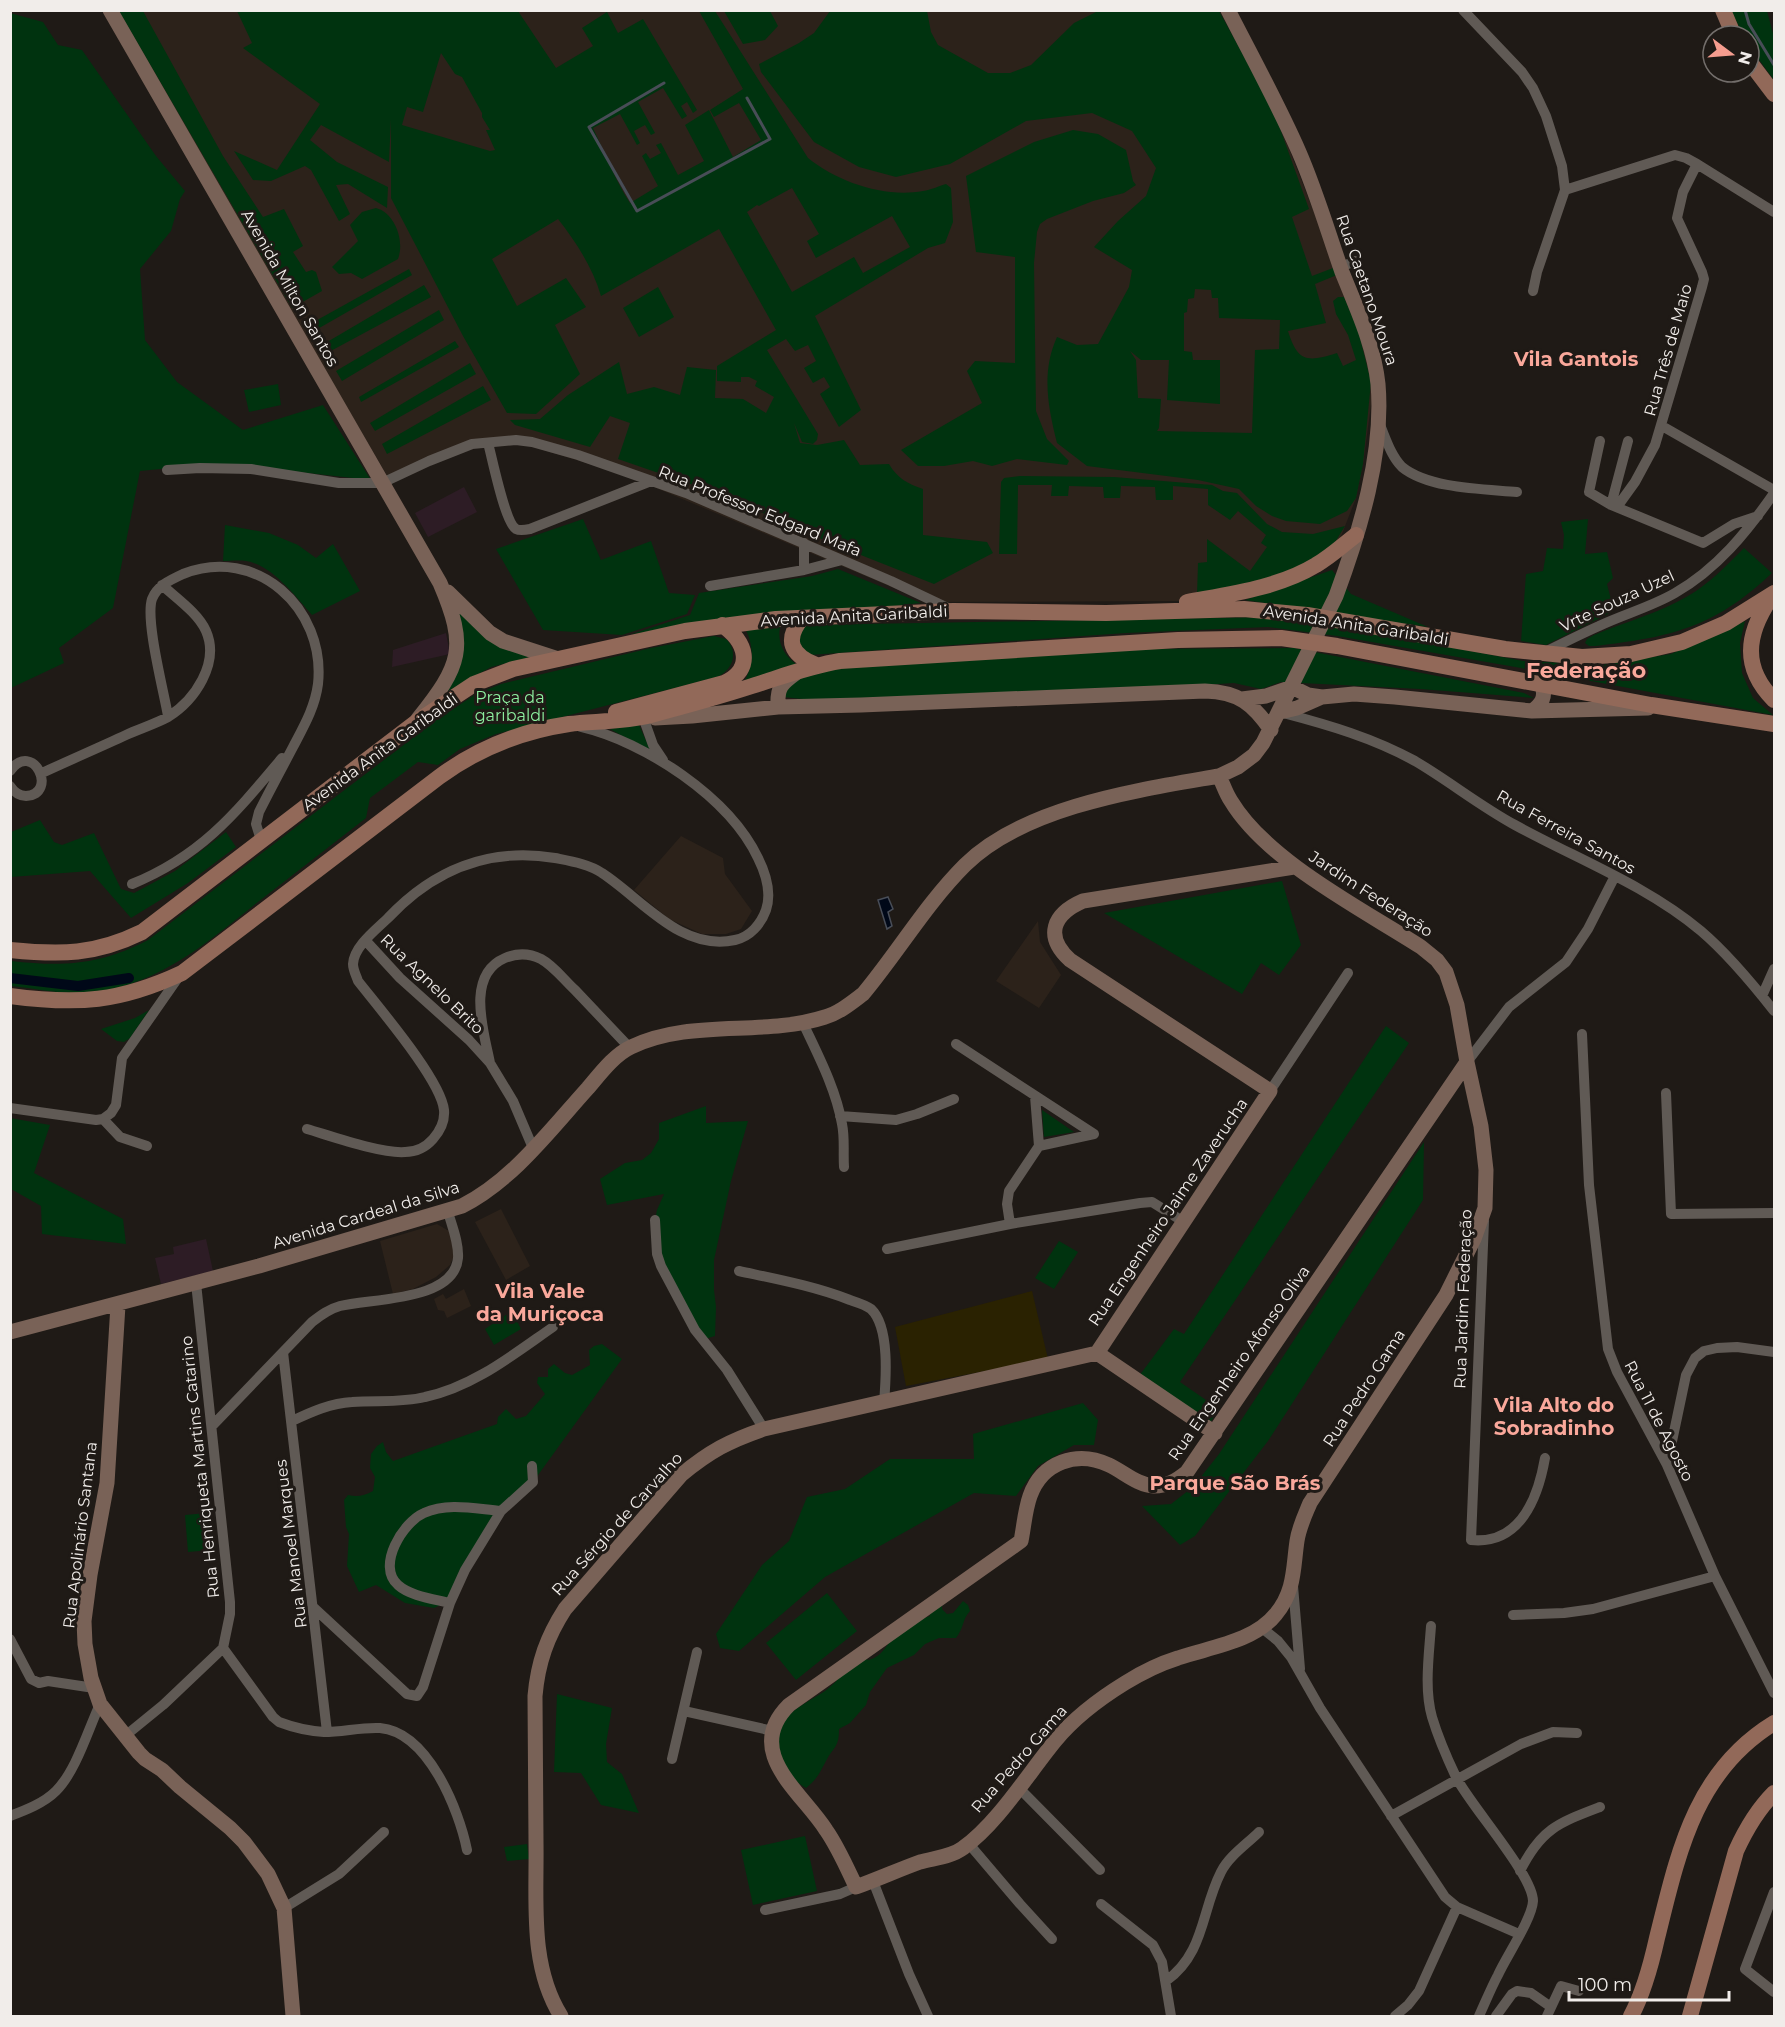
<svg xmlns="http://www.w3.org/2000/svg" width="1785" height="2027" viewBox="0 0 1785 2027" font-family="Montserrat,sans-serif">
  <style>
    .built { fill: #2c221a }
    .medical { fill: #2d1c25 }
    .green { fill: #00330f; fill-rule: evenodd }
    .sand { fill: #2a2201 }
    .water { fill: #000818; stroke: #484d57; stroke-width: 1.5 }
    .lines { fill: none; stroke-linecap: round; stroke-linejoin: round }
    .stream { stroke: #484d57; stroke-width: 3 }
    .canal { stroke: #000818; stroke-width: 10 }
    .street { stroke: #605a55; stroke-width: 10 }
    .secondary { stroke: #796257; stroke-width: 15 }
    .primary { stroke: #926959; stroke-width: 16 }
    .labels { text-anchor: middle; dominant-baseline: central; stroke-width: 6; stroke-linejoin: round; paint-order: stroke }
    .street-label { font-size: 16px; fill: #f1edea; stroke: #1f1a16 }
    .park-label { font-size: 16px; fill: #8def9f; stroke: #1f1a16 }
    .quarter-label { font-size: 20px; font-weight: bold; fill: #faa89b; stroke: #1f1a16 }
    .district-label { font-size: 22px; font-weight: bold; fill: #faa89b; stroke: #1f1a16 }
  </style>
  <rect width="100%" height="100%" fill="#1f1a16"/>
  <!-- built -->
  <path class="built" d="M116,11H1218L1288,146L1358,324L1370,372L1372,398L1363,464L1356,498L1333,557L1288,580L1179,601L927,602L623,474L510,440L467,445L389,479Z
    M681,836L723,858L725,874L752,911L741,929L726,934H702L669,919L634,890Z
    M1038,921L1040,942L1061,975L1039,1008L996,981Z
    M501,1209L530,1266L506,1280L475,1222Z
    M437,1224L449,1231L455,1253L450,1265L436,1277L413,1289L393,1294L380,1241Z
    M464,1289L471,1306L447,1318L444,1311L438,1310L434,1299L443,1294L446,1299Z"/>
  <!-- medical -->
  <path class="medical" d="M464,487L477,512L428,537L415,513Z
    M446,633L450,654L392,667L393,650Z
    M206,1239L213,1271L161,1284L155,1258L174,1254L173,1247Z"/>
  <!-- green -->
  <path class="green" d="M119,11H143L223,156L263,217L284,209L303,246L293,252L306,272L312,270L316,272L322,291L292,308Z
    M237,11H518L556,68L593,46L582,28L607,12L618,33L643,19L697,110L693,113L687,102L681,106L687,116L682,119L663,88L638,102L655,133L651,135L645,125L634,131L640,143L637,145L620,114L593,128C605,153 615,180 630,203L658,186L642,156L646,153L650,159L661,153L656,145L661,143L678,175L704,161L685,125L709,110L733,157L761,140L739,103L714,117L710,110L743,89L699,11H715L808,158C838,182 884,198 923,191C931,190 939,186 946,184L951,188L953,222L945,243L928,248L815,316L861,410L839,427L820,394L830,387L824,377L813,383L804,368L816,361L808,345L795,351L786,339L767,350L818,434L817,440L813,444L802,442L794,423L800,443L817,445L844,440L860,465L889,464C897,478 908,484 923,489V535L987,542L993,553L934,584L833,544L722,495L618,459L630,423L610,416L590,447L515,425L510,420L540,419L568,395L619,362L627,394L654,387L680,395L687,367L716,370L715,398L743,399L766,413L774,397L755,386L757,381L749,377H741V382L717,381V366L776,330L719,229L601,296C593,268 576,242 558,219L492,259L517,306L566,278L586,307L555,325L580,374L536,414L507,413L463,336L391,198V119L389,162L321,125L310,140L337,162L388,187L387,208L348,184L336,185L350,214L339,221L311,170L305,166L271,181L253,180L234,151L277,170L320,104L243,48L252,43ZM441,53L455,74L462,77L482,113V117L490,130H486L495,150L490,151L402,125L407,107L423,112ZM792,188L819,234L807,241L816,258L892,216L910,247L863,273L854,257L792,292L747,212L757,205L759,206Z
    M724,11H770L778,26L765,40L743,44Z
    M830,11H927L931,32L938,45L988,73H1010L1031,65L1074,23L1098,11H1219L1273,109L1309,209L1292,217L1312,276L1333,268L1337,275L1315,284L1326,323L1288,331C1298,363 1308,362 1337,353L1343,366L1356,360L1348,335L1336,314L1333,301L1338,297H1344L1358,330L1371,382L1363,464L1356,498L1347,511L1320,524L1286,521L1272,516L1256,506L1239,489L1198,480L1087,466L1057,443C1048,407 1041,372 1057,337L1077,345L1098,344L1129,287L1132,270L1094,247L1118,221L1146,196L1156,168L1132,131L1092,113L1026,121L950,164L896,177L859,167L814,142L761,72L759,64L799,43L814,33ZM1195,289L1211,290L1212,298H1218L1219,318L1280,320L1279,349L1255,350L1252,433L1157,431L1159,428L1161,399L1138,398L1136,360L1130,351L1141,360H1169L1167,400L1220,404V360H1193L1192,352L1184,351V313L1187,312L1188,299L1194,298Z
    M1731,11H1767L1774,37V80L1749,46V36H1744Z
    M10,13L43,22L58,45L82,50L156,156L185,191L180,199L171,231L140,269L145,340L177,382L243,430L323,405L371,480L244,466L202,465L140,471L113,608L59,648L64,663L11,688Z
    M1073,130L1098,134L1126,150L1133,181L1136,185L1124,193L1093,201L1047,219L1040,224L1037,232L1034,263L1036,411L1047,439L1069,461L1067,465L1017,459L992,466L973,461L944,466H918L901,450L982,403L967,371L975,361L1015,363V257L976,252L966,176L1034,142Z
    M376,208C395,213 405,241 398,259L362,279L351,273L339,274L332,267L358,241L350,225L362,212Z
    M409,269L412,275L314,331L310,324Z
    M424,285L431,297L327,353L322,345Z
    M658,287L674,317L639,337L623,308Z
    M439,310L444,320L342,381L336,371Z
    M455,341L459,347L361,402L359,397Z
    M470,363L476,374L375,431L370,423Z
    M278,384L281,405L249,412L244,390Z
    M483,386L491,400L387,454L382,444Z
    M1020,476L1114,477L1212,485L1223,491L1237,493L1267,524L1282,532L1313,534L1345,526L1326,557L1299,571L1197,595L1198,563L1207,562V539L1250,571L1267,547L1261,543L1266,535L1238,511L1230,520L1208,505V489L1173,486V500H1156L1155,487L1121,486L1120,498H1104L1103,487L1069,486L1068,496H1051L1052,485H1018L1017,554H999L1001,482L1004,478Z
    M583,519L601,560L651,541L669,593L695,595L687,614L622,635L543,630L496,549Z
    M1588,519L1585,554L1607,552L1613,578L1607,584L1614,611L1546,645L1521,641L1526,574L1543,571L1547,548L1563,549L1564,535L1561,522Z
    M225,525L269,533L298,545L316,558L333,544L360,591L312,615C296,597 272,565 246,561C239,560 230,561 223,561Z
    M1744,548L1772,573C1714,628 1671,637 1595,646H1589L1585,643L1587,639L1594,635C1625,622 1659,613 1688,596C1709,584 1727,565 1744,548Z
    M838,569L921,603L632,634L690,615L699,593L812,576Z
    M1332,570L1351,594L1428,627L1245,600Z
    M456,609L534,656L491,667L448,691Z
    M1270,617L1382,634L1523,661L1603,665L1671,654L1745,621L1740,643L1742,673L1753,698L1773,715L1521,668L1337,636L1268,627L1126,633L809,655L798,649L800,631L808,625Z
    M780,627C777,643 784,655 797,665L744,682C754,665 754,647 746,630Z
    M714,636L726,639C739,652 733,670 717,677L496,734L460,749L438,765L418,762L370,798L366,818C330,846 294,874 258,902C208,942 163,982 97,992C68,996 39,989 11,986V961C64,967 100,965 148,940L435,721L476,694L501,684L651,648Z
    M1294,648L1524,693L1534,698L1420,689L1281,682L1261,689L1234,683L994,698L803,699L783,697L789,678L816,669L1141,649Z
    M639,725L651,752L610,729Z
    M40,820L54,842L62,845L94,833L121,889L134,893L175,871L226,832L236,847L188,883L131,918L90,871L11,877V832Z
    M1282,881L1301,945L1279,975L1261,963L1242,994L1104,913Z
    M149,1010L130,1038L124,1042L117,1041L101,1029L135,1018Z
    M1386,1026L1409,1043L1180,1382L1219,1409L1210,1423L1139,1376L1174,1329L1184,1334Z
    M706,1106V1123L748,1121L731,1181L714,1260V1290L716,1307L715,1336L702,1340L657,1254L655,1220L657,1210L664,1194L607,1205L600,1179L625,1163L642,1160L651,1153L659,1139V1123Z
    M1042,1110L1074,1132L1044,1137Z
    M10,1118L50,1125L34,1173L123,1219L126,1244L42,1234L41,1206L11,1189Z
    M1424,1142L1423,1200L1268,1441L1195,1536L1180,1545L1142,1506L1171,1504L1193,1487L1219,1454Z
    M1059,1241L1078,1252L1054,1289L1035,1278Z
    M512,1311L521,1329L494,1345L485,1329Z
    M602,1344L622,1359L533,1482L506,1507L447,1602L434,1608L405,1603L376,1585L359,1592L347,1566L349,1534L346,1527L344,1500L348,1495C357,1497 364,1496 373,1491L375,1477L370,1468L371,1454L377,1446L383,1442L386,1452L393,1461L497,1424L498,1417L506,1409L516,1419L526,1416L545,1394L537,1383L538,1377H548V1369L554,1364L565,1373L572,1375L590,1365L589,1350L594,1346Z
    M1083,1403L1098,1420L1094,1445H1074L1038,1466L1016,1496L974,1493L825,1577L739,1651L720,1648L716,1634L762,1565L789,1541L807,1497L845,1489L890,1459H974L973,1434Z
    M207,1513L211,1550L188,1552L185,1515Z
    M827,1593L857,1631L796,1680L766,1643Z
    M963,1601L968,1605L970,1611C962,1620 964,1628 956,1638H939L925,1644L914,1655L887,1668L870,1692L866,1705L850,1723L839,1729C839,1748 834,1746 826,1761C819,1774 818,1778 806,1788C785,1777 769,1742 784,1721C794,1707 812,1700 825,1691C832,1686 836,1681 842,1675C847,1668 856,1663 864,1658L868,1660C883,1657 886,1644 896,1635C905,1628 918,1619 930,1616V1610L942,1604V1609L947,1614L953,1613Z
    M557,1694L612,1708L606,1744L607,1762L622,1774L639,1813L601,1805L581,1773L554,1772Z
    M805,1836L817,1891L753,1905L741,1850Z
    M527,1844L529,1859L507,1861L504,1847Z"/>
  <!-- sand -->
  <path class="sand" d="M1032,1291L1048,1359L906,1386L895,1327Z"/>
  <!-- water -->
  <path class="water" d="M888,897L893,909L888,912L892,926L887,929L878,900Z"/>
  <g class="lines">
    <!-- stream -->
    <path class="stream" d="M1745,10L1749,24L1774,65
      M664,83L589,127L637,211L770,139L747,98"/>
    <!-- canal -->
    <path class="canal" d="M10,978L78,986L129,978"/>
    <!-- street -->
    <path class="street" d="M1463,10L1522,72L1533,88L1546,116L1562,166L1565,190L1537,272L1533,291
      M1565,190L1675,155L1686,158L1697,164L1774,212
      M1341,267L1355,261
      M1380,425C1386,439 1391,456 1402,467C1429,489 1484,489 1517,492
      M1662,426L1774,490
      M1600,441L1589,492L1611,505L1703,543L1734,524L1758,516
      M488,443C492,457 505,523 516,529C520,531 525,530 530,529L651,481
      M167,470L200,468L251,469L339,483H382L429,461L472,444L516,440L532,442L578,455L686,493L891,581L950,609
      M1611,505L1628,441
      M1617,507L1635,482L1655,445L1702,287L1704,279L1702,272L1677,218L1683,192L1697,164
      M804,543V570
      M710,586L804,570L842,560
      M1545,652C1563,643 1581,634 1599,626C1624,614 1651,607 1675,593C1717,569 1747,532 1774,493
      M1283,713C1329,725 1373,738 1415,761C1449,781 1480,806 1515,825C1577,859 1646,885 1701,931C1728,954 1752,983 1774,1011
      M168,716C164,692 145,620 152,599C157,586 170,580 183,574C256,545 326,608 318,684C315,707 304,726 293,747C282,768 270,790 259,812L256,824L261,840
      M643,717L653,745L663,760
      M10,771C33,739 59,794 26,796C19,796 14,792 10,786
      M42,773C70,760 98,748 126,735C139,729 155,724 168,717C195,700 220,663 206,631C198,613 176,598 162,585
      M132,884C201,856 235,814 282,758
      M366,941L400,978L469,1040L490,1063L513,1101L533,1148
      M1762,996L1774,969
      M803,1023C818,1055 836,1089 842,1124C845,1138 843,1153 844,1167
      M1582,1034L1589,1185L1608,1349L1617,1372L1667,1465L1715,1576L1774,1693
      M956,1044L1094,1134L1039,1146L1009,1191L1007,1204L1010,1224
      M1467,1062L1509,1007L1566,962L1588,929L1615,876
      M490,1063C484,1032 465,975 505,958C517,953 529,953 541,959C554,966 564,980 575,990C593,1009 611,1028 629,1047
      M1270,1091L1348,973
      M1666,1093L1671,1214L1774,1213
      M1035,1096L1039,1146
      M10,1108L96,1120L103,1119L111,1113L116,1105L122,1058L180,975
      M840,1116L896,1120L917,1114L954,1099
      M103,1119L120,1137L147,1146
      M307,1129C331,1136 382,1154 405,1152C416,1152 426,1147 433,1139C440,1131 445,1121 444,1110C441,1080 379,1008 358,981C356,975 353,970 353,964C354,946 377,929 388,918C433,870 489,847 555,858C570,861 589,864 602,873C642,899 681,952 735,940C750,937 761,924 766,910C772,892 766,874 758,858C729,797 645,742 581,727
      M655,1220L657,1254L661,1266L695,1330L727,1370L764,1429
      M1484,1221L1471,1540C1520,1545 1538,1498 1545,1458
      M887,1249L1010,1224L1140,1203L1152,1202L1184,1222
      M739,1271C776,1279 814,1286 850,1300C856,1302 866,1305 871,1309C890,1327 886,1379 884,1403
      M196,1283L230,1602V1614L223,1648
      M283,1352L327,1732
      M292,1421C311,1412 331,1403 352,1402C377,1400 401,1403 425,1397C473,1387 514,1354 553,1327
      M212,1426L312,1322C321,1315 329,1309 340,1306C370,1298 454,1302 458,1258C459,1243 452,1226 448,1212
      M1667,1465L1686,1375L1695,1358L1704,1351L1717,1348L1737,1347L1774,1352
      M1293,1586L1300,1669
      M450,1603C434,1599 410,1596 398,1585C376,1566 403,1522 424,1513C448,1502 476,1509 501,1511
      M313,1607L407,1694L417,1696L423,1687L450,1603L465,1570L501,1511L533,1482L532,1466
      M1513,1615L1564,1613L1593,1609L1715,1576
      M1431,1626C1429,1655 1424,1689 1432,1717C1438,1737 1447,1758 1456,1777C1470,1805 1533,1875 1533,1901C1532,1919 1506,1957 1498,1975C1491,1988 1485,2003 1479,2016
      M1262,1628L1278,1641L1291,1657L1320,1708L1445,1897L1457,1907L1519,1934
      M10,1639L31,1679L39,1683L48,1681L94,1688
      M223,1648L273,1717L279,1722C292,1727 310,1731 324,1732C343,1732 361,1727 380,1728C428,1732 459,1810 467,1850
      M684,1711L773,1731
      M125,1736L163,1705L223,1648
      M672,1759L697,1652
      M1018,1787L1100,1870
      M10,1816C26,1810 44,1803 56,1791C76,1771 88,1730 100,1704
      M1391,1816L1521,1744L1553,1732L1577,1733
      M969,1844L1020,1904L1052,1939
      M1520,1871C1541,1829 1558,1823 1600,1807
      M873,1881L909,1974L928,2016
      M1774,1892L1745,1969L1774,1992
      M1101,1904L1153,1945L1162,1962L1171,2016
      M284,1908L339,1874L384,1832
      M765,1910L840,1894L856,1887
      M1166,1981C1205,1953 1201,1911 1221,1872C1229,1856 1247,1844 1259,1832
      M1395,2016L1408,2005L1419,1991L1457,1907
      M1496,2016L1512,1994L1517,1991L1531,1993L1551,2007
      M1547,2016L1561,1986L1579,1991"/>
    <!-- secondary -->
    <path class="secondary" d="M110,10L440,583C468,648 461,665 418,719
      M448,592L490,633L503,641L558,659
      M1242,699L1266,696L1292,687L1308,695L1322,697L1354,694L1395,697L1532,711L1648,708
      M778,707C777,687 781,684 796,673
      M1532,711C1542,704 1546,697 1542,685
      M1280,712L1297,708L1322,697
      M655,718L692,716L778,707L861,705L1205,691C1239,692 1253,704 1271,730
      M1219,776C1223,784 1226,794 1231,801C1267,861 1362,909 1421,947L1437,960L1446,972L1457,1005L1467,1062L1481,1126L1486,1170L1485,1208L1474,1239L1446,1295L1310,1503C1305,1515 1299,1527 1297,1541C1293,1568 1295,1591 1276,1614C1254,1642 1210,1647 1178,1658C1159,1664 1141,1673 1125,1683C1099,1699 1074,1718 1055,1741C1028,1774 997,1824 963,1848C951,1857 934,1858 920,1862C898,1870 878,1879 856,1887C847,1868 838,1847 826,1830C802,1792 742,1752 789,1705L1021,1541C1024,1526 1025,1510 1030,1496C1042,1462 1077,1450 1109,1465C1124,1472 1137,1485 1154,1486C1168,1486 1177,1480 1187,1472L1467,1062
      M118,1305L107,1483L90,1575L84,1621L85,1644L91,1678L100,1704L139,1753L145,1759L162,1770L180,1787L230,1828L244,1842L268,1874L284,1908L293,2016
      M10,1332L259,1266L462,1206C513,1180 550,1130 588,1088C600,1074 614,1055 631,1047C691,1018 763,1037 825,1017C839,1013 851,1003 863,994C898,952 926,904 965,865C1025,806 1139,790 1219,776L1238,767L1254,755L1263,743L1336,596C1360,531 1384,453 1378,384C1374,345 1356,307 1342,272C1328,232 1316,191 1299,152C1278,104 1252,57 1228,10
      M1097,1353L1270,1091L1070,960C1044,936 1053,914 1083,901L1294,867
      M1097,1353L1215,1433
      M561,2016C529,1965 537,1901 536,1842C536,1793 535,1745 535,1696C538,1662 547,1637 565,1609L681,1475C710,1451 729,1441 764,1429L1097,1353"/>
    <!-- primary -->
    <path class="primary" d="M1723,10L1734,36
      M1749,61L1774,94
      M1770,599C1746,635 1742,668 1774,700
      M1187,602C1230,594 1278,588 1316,565C1330,557 1343,545 1356,535
      M802,618C784,640 791,655 816,665
      M616,712L724,683C755,669 746,641 722,625
      M10,950C61,955 95,955 142,932L415,723L474,684L513,669L685,631L776,619L953,611L1106,613L1244,609L1307,615L1505,649L1582,657L1631,654L1682,642L1726,623L1774,593
      M10,996C78,1005 120,1002 182,973L439,777C477,749 522,731 569,724C596,721 624,722 651,715C685,706 718,697 752,686C781,677 809,666 840,661L1178,640L1281,638L1337,646L1651,705L1774,724
      M1631,2016C1644,1992 1651,1965 1657,1938C1678,1854 1694,1772 1774,1723
      M1690,2016L1736,1851C1746,1829 1757,1810 1774,1793"/>
  </g>
  <g class="labels">
    <!-- street labels -->
    <g class="street-label">
      <text transform="translate(290 288) rotate(60)">Avenida Milton Santos</text>
      <text transform="translate(1367 290) rotate(71)">Rua Caetano Moura</text>
      <text transform="translate(1668 350) rotate(-74)">Rua Três de Maio</text>
      <text transform="translate(760 511) rotate(22)">Rua Professor Edgard Mafa</text>
      <text transform="translate(1617 601) rotate(-25)">Vrte Souza Uzel</text>
      <text transform="translate(854 616) rotate(-3)">Avenida Anita Garibaldi</text>
      <text transform="translate(1356 625) rotate(9)">Avenida Anita Garibaldi</text>
      <text transform="translate(380 752) rotate(-36)">Avenida Anita Garibaldi</text>
      <text transform="translate(1566 832) rotate(29)">Rua Ferreira Santos</text>
      <text transform="translate(1371 894) rotate(33)">Jardim Federação</text>
      <text transform="translate(432 984) rotate(44)">Rua Agnelo Brito</text>
      <text transform="translate(1168 1212) rotate(-56)">Rua Engenheiro Jaime Zaverucha</text>
      <text transform="translate(366 1215) rotate(-17)">Avenida Cardeal da Silva</text>
      <text transform="translate(1463 1299) rotate(-88)">Rua Jardim Federação</text>
      <text transform="translate(1239 1363) rotate(-55)">Rua Engenheiro Afonso Oliva</text>
      <text transform="translate(1364 1388) rotate(-57)">Rua Pedro Gama</text>
      <text transform="translate(1659 1421) rotate(63)">Rua 11 de Agosto</text>
      <text transform="translate(200 1467) rotate(-96)">Rua Henriqueta Martins Catarino</text>
      <text transform="translate(617 1524) rotate(-48)">Rua Sérgio de Carvalho</text>
      <text transform="translate(80 1535) rotate(-83)">Rua Apolinário Santana</text>
      <text transform="translate(291 1544) rotate(-97)">Rua Manoel Marques</text>
      <text transform="translate(1019 1759) rotate(-49)">Rua Pedro Gama</text>
    </g>
    <!-- park labels -->
    <g class="park-label">
      <text x="510" y="697">Praça da<tspan x="510" dy="18">garibaldi</tspan></text>
    </g>
    <!-- quarter labels -->
    <g class="quarter-label">
      <text x="1576" y="359">Vila Gantois</text>
      <text x="540" y="1291">Vila Vale<tspan x="540" dy="23">da Muriçoca</tspan></text>
      <text x="1554" y="1405">Vila Alto do<tspan x="1554" dy="23">Sobradinho</tspan></text>
      <text x="1235" y="1483">Parque São Brás</text>
    </g>
    <!-- district labels -->
    <g class="district-label">
      <text x="1586" y="670">Federação</text>
    </g>
  </g>
  <!-- border -->
  <rect width="1785" height="2027" fill="none" stroke="#f1edea" stroke-width="24"/>
  <!-- north arrow -->
  <g transform="translate(1731 54) rotate(106)"><circle r="28" fill="#1f1a16" stroke="#736e6b" stroke-width="1.5"/>
  <path d="M0-4.5L10 22L0 15L-10 22Z" fill="#f59d8f"/>
  <text y="-9" font-size="16" font-weight="bold" text-anchor="middle" fill="#f1edea">N</text>
  </g>
  <!-- scale -->
  <path d="M1569 1991v9h160v-9" fill="none" stroke="#f1edea" stroke-width="3"/>
  <text x="1578" y="1991" font-size="18" fill="#f1edea" stroke="#1f1a16" stroke-width="4.5" paint-order="stroke">100 m</text>
</svg>
